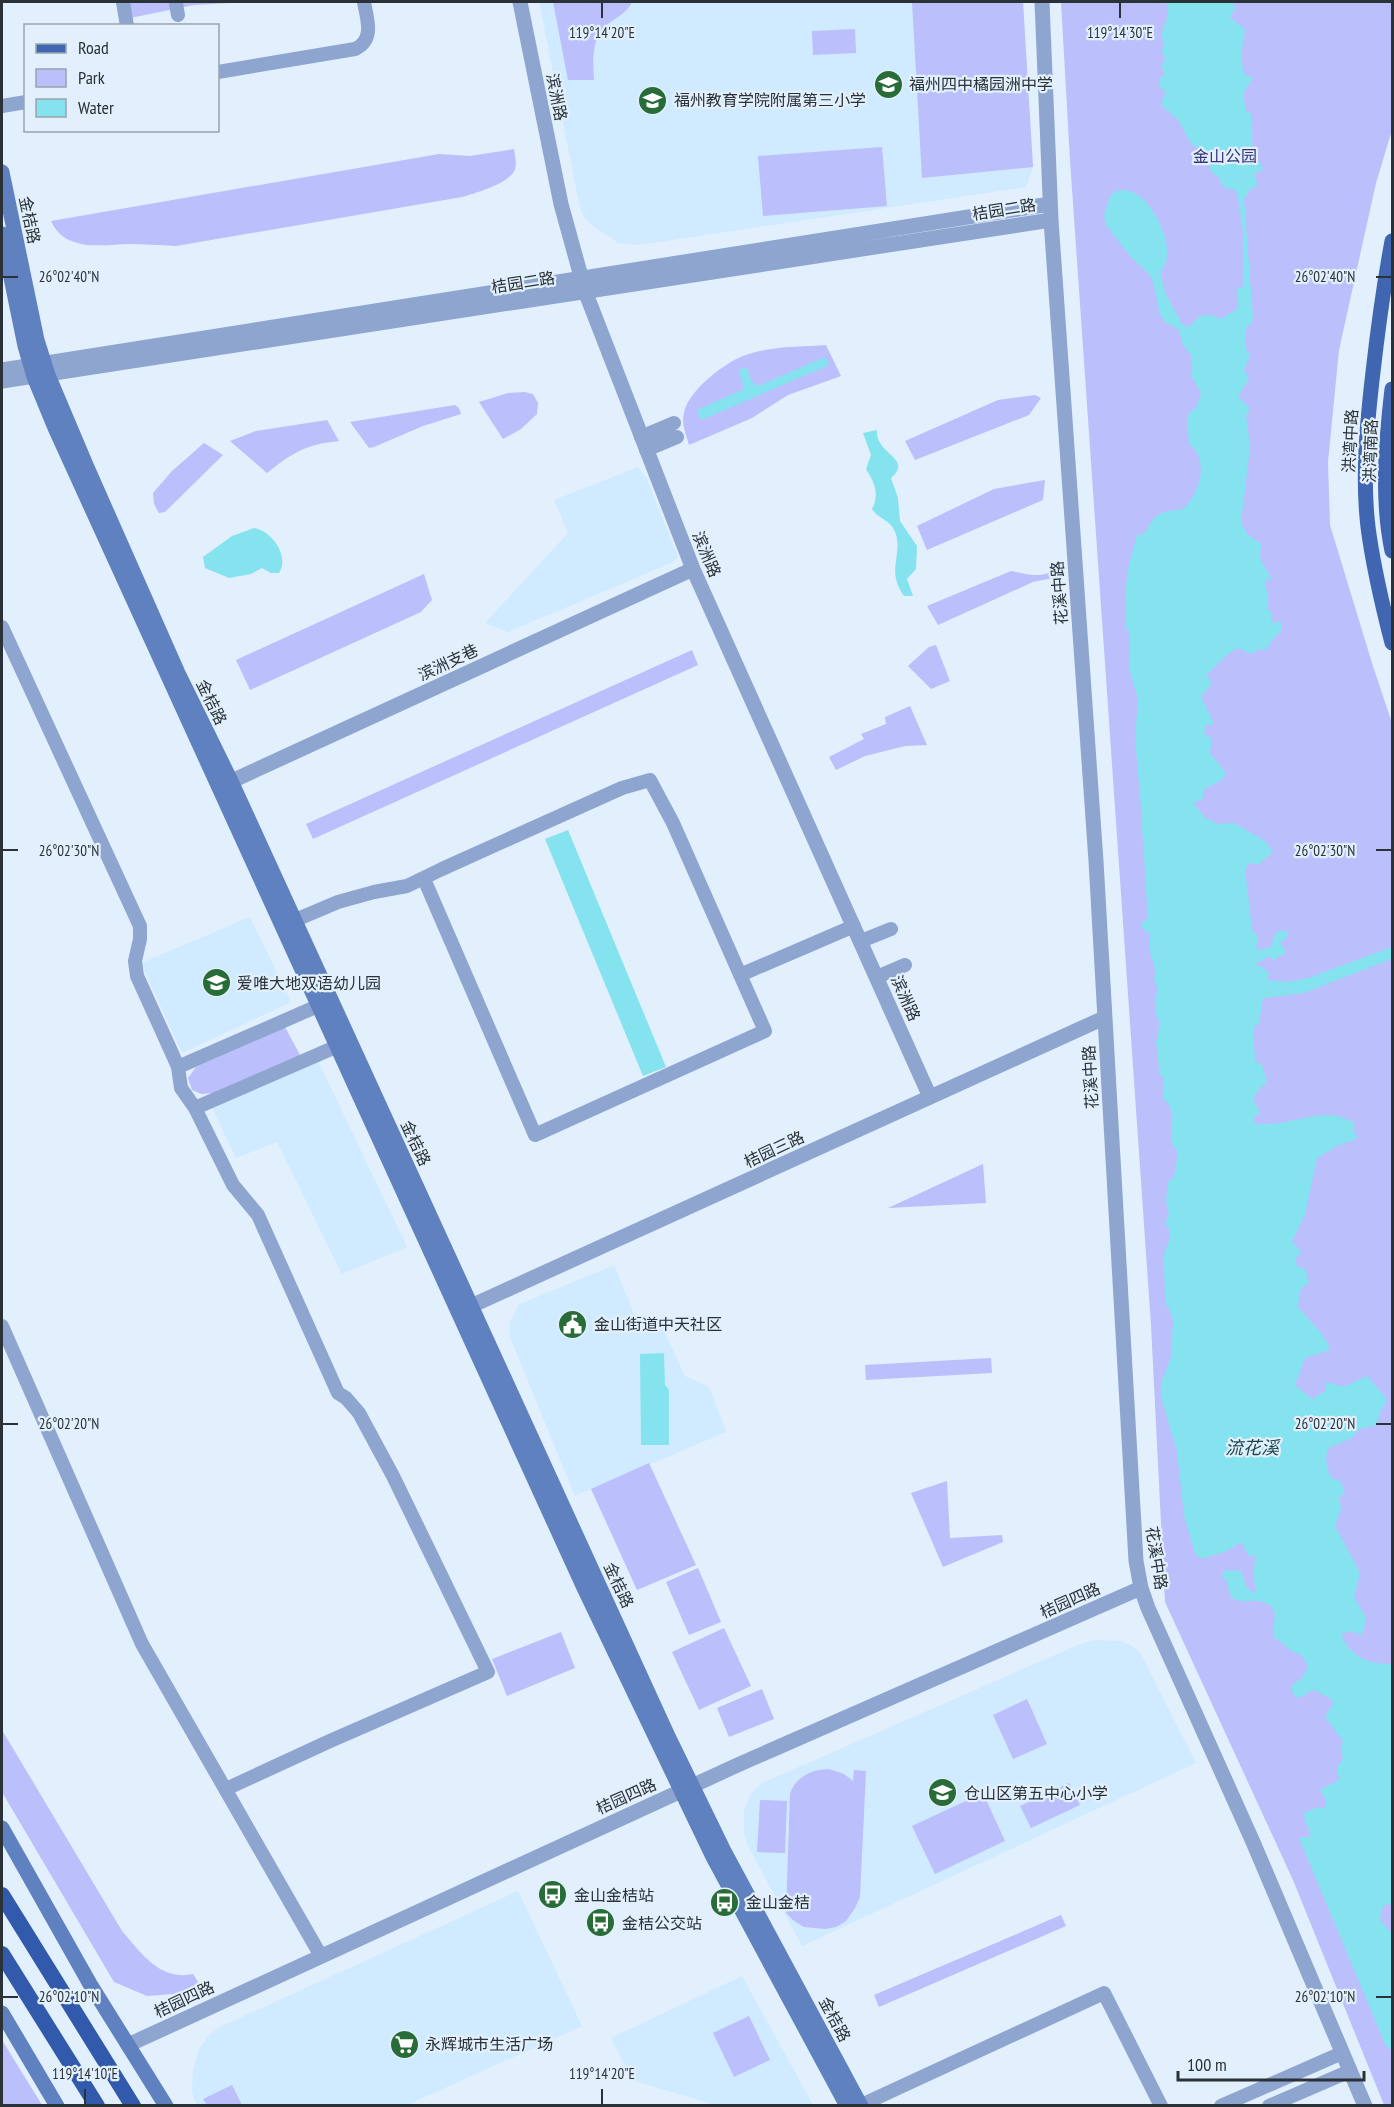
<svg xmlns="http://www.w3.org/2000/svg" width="1394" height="2107" viewBox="0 0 1394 2107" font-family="'PT Sans Narrow','Noto Sans SC',sans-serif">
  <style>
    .built { fill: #d0eaff }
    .green { fill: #bbbffb }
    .water { fill: #84e3ee }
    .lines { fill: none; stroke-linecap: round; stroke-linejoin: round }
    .minor { stroke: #8ea5d0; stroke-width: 14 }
    .tertiary { stroke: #8ea5d0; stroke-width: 15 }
    .secondary { stroke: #6081c0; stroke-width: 15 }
    .primary { stroke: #4066b2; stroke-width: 15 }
    .trunk { stroke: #325aac; stroke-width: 16 }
    .ticks { fill: none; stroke: #2a3137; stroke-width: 2 }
    .labels { text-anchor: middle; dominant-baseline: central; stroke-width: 4.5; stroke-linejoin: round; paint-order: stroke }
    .poi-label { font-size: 16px; fill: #2a3137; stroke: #e1f0fc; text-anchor: start }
    .street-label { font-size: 16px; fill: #2a3137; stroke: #e1f0fc }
    .park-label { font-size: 16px; fill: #37327b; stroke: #e1f0fc }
    .water-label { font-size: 18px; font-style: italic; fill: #1c484d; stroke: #e1f0fc }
    .ticks-label { font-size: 15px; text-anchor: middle; fill: #2a3137; stroke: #e1f0fc; stroke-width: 4.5; stroke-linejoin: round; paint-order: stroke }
  </style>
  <rect width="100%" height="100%" fill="#e1f0fc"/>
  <!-- built -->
  <path class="built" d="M539,2H1023L1033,167L1026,187L638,245L618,243L592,225L584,217L580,208Z
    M638,467L646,477L678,557L671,563L508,632L485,623L568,533L554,500Z
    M250,917L291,1002L182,1053L141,963Z
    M318,1061L407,1247L342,1274L277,1142L236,1158L212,1108Z
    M614,1265L639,1326L659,1320L685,1376L709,1387L726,1432L575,1496L510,1337V1323L518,1305Z
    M1095,1640L1121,1641L1131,1645L1141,1654L1196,1763L802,1946L748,1846L744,1833V1811L750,1796L755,1789L762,1783L1078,1645Z
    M518,1891L582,2026L407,2105L198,2106L194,2100L192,2090L193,2071L199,2049L210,2034L220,2027Z
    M742,1976L813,2105H715L632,2080L611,2038Z"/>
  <!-- green -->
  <path class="green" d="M129,2H248L194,5L130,18Z
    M553,2H632C625,16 613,18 604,28C591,42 593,63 594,80H568Z
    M912,2H1023L1033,167L922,178Z
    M1061,2H1392V130L1376,183L1339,350L1328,462L1330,525L1372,663L1392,723V2105H1384L1293,1880L1165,1602L1151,1325L1070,160Z
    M855,29L856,53L813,55L812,31Z
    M882,147L887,206L763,216L758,156Z
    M514,149C515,157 518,166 513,173C504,185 476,193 462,197L176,246C160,245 144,244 129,244C101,245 65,252 51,221L439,154L470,156Z
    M826,345L841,376L788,395L752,418L689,445C686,434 681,424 684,413C688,391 723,364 743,356C768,346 800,347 826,345Z
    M525,392L533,394L538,403L537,414L521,429L503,439L479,402L508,393Z
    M1035,395L1041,398L1029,415L915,460L905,441L998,400Z
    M455,405L459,408L461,414L423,426L374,447L369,448L350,422Z
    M327,420L339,441C306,444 292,453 267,473L230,441L256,431Z
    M204,443L223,455L165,512L159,513L154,504L153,493L172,471Z
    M1045,480L1043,500L927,550L917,526L994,489Z
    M1011,571C1025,574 1036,578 1051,572L1053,578L1033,582L938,625L927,606Z
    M424,574L432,600L421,612L250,690L236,660Z
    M936,645L950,681L931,689L908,666L929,647Z
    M692,650L698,665L313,839L306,824Z
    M910,706L927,745L905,746L865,756L836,770L829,757L864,739L861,734L886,724L885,717Z
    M285,1027L300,1055L214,1093L201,1094L192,1090L188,1078L196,1067Z
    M983,1164L986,1203L888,1208Z
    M991,1358L992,1373L866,1380L865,1365Z
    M649,1463L696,1565L637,1590L591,1489Z
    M947,1481L950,1538L1002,1535L1003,1542L943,1567L911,1493Z
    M698,1568L721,1622L689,1635L666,1582Z
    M724,1628L751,1686L699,1710L672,1652Z
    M561,1632L575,1668L507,1696L492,1659Z
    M762,1689L774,1719L729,1737L717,1708Z
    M1027,1699L1047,1744L1013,1759L993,1715Z
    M2,1730L122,1931C142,1954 160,1981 193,1974L201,1987L173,1994L147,1996L114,1982L2,1792Z
    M829,1769L844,1774L853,1781L854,1770L866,1771L860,1897L855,1908L846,1921L836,1927L825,1929L804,1927L793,1920L786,1913L790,1794C795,1777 812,1769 829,1769Z
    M1069,1783L1080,1805L1031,1828L1020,1806Z
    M983,1793L1005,1841L935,1874L912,1826Z
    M760,1800L787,1801L785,1853L757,1852Z
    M1061,1915L1066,1926L879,2007L874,1995Z
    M749,2016L770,2060L734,2077L713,2033Z
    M2,2040L42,2105H2Z
    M232,2085L242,2105H207L203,2099Z"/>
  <!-- water -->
  <path class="water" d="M1163,2H1232L1235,8L1230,18L1245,29L1241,57L1244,74L1253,78L1243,94L1246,111L1251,113L1253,161L1260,163L1263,169L1254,174L1258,186L1251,188L1244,199L1253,318L1250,325L1246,328L1245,346L1250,356L1244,370L1249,379L1238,396L1250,409L1246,416L1250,446L1241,523L1248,535L1261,544L1260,559L1272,579H1265V589L1268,590V610L1271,611V622H1282V630L1271,641L1267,649L1257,650L1252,654L1238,648C1225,654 1218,665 1206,675L1212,683L1201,697L1214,724L1206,725L1204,733L1211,738L1212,747L1209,752L1226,773L1223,779L1203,790V799L1193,803L1205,818L1218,824L1234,823L1265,841L1273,852L1259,864L1249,863L1245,871L1252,929L1258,937L1256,950L1270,948L1277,931H1287C1288,937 1284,940 1280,943L1284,948L1286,953L1273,960L1269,956L1254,965L1263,967L1269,974L1267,980L1286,982L1308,978L1392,947V959L1304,993L1263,998L1259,1024L1253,1027L1255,1061L1262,1065L1267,1082L1260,1088L1253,1098L1260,1114L1254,1116L1253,1121L1257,1124C1265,1124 1273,1124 1281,1123C1304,1119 1334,1107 1355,1124L1353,1130L1358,1138L1337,1146L1317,1158L1305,1214L1292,1242L1301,1252L1295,1260V1265L1305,1269L1309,1282L1300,1290L1298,1307C1309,1321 1325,1333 1330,1350L1305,1358L1295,1385L1312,1399L1326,1391V1382L1344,1387L1367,1376L1387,1399L1380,1412L1377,1425L1359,1429L1353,1437L1327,1449L1326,1462L1330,1477L1341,1482L1345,1495H1339L1341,1509L1335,1526L1360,1573L1354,1597L1366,1618L1362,1635L1350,1631L1341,1634C1351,1658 1368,1664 1392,1664V1903L1382,1907L1380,1920L1392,1933V2050L1386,2046L1299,1838L1311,1836L1303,1814L1312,1809L1326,1807L1325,1798L1320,1790L1339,1780L1337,1768L1343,1759L1341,1748L1343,1741L1325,1717L1334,1702L1327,1696L1313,1690L1298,1698L1294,1696L1291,1686L1301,1679L1308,1667C1302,1650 1298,1657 1288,1648C1283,1644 1280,1640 1273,1637L1275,1615L1272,1607C1257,1594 1244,1607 1231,1597L1227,1582L1221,1574L1227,1570L1241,1571L1246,1586L1253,1593L1256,1591L1253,1572L1256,1555L1248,1556L1243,1544L1239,1543L1227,1551L1202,1559L1195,1554L1184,1515L1177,1451L1162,1401L1161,1383L1171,1357L1173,1318L1168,1307L1165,1305L1164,1254L1170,1238L1169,1229L1165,1224L1169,1214L1166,1201L1168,1182L1174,1177L1178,1152L1171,1142L1172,1131L1171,1119L1173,1116L1168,1102L1164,1101L1163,1076H1160L1156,1042L1160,1024L1155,1011L1157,988L1154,977L1156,971L1150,952V934L1141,927V923L1148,919L1140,795L1135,738L1138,699L1129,669L1130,636L1126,626L1125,594L1129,564L1137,535L1145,533C1156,512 1160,512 1183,509C1200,494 1210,459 1189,444L1187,416L1197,406L1201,393L1192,377L1191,355L1183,345L1179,330L1164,321L1160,314L1153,282L1149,274L1130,256L1106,225L1104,215L1107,206L1111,195L1118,190C1124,190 1131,190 1136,194C1156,205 1179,254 1160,272L1165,293L1182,324L1186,327L1192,325C1199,312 1209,314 1221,319L1237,309C1239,302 1236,296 1237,288L1243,287V232L1238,196L1235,190L1223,187L1219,177L1211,172L1208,160L1210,155L1207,151L1192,145L1177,118L1171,115L1170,111L1163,109L1162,100L1166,94L1163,89L1159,87L1160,78L1165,75L1161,64L1164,63L1165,57L1162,52L1164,40L1161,36C1164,26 1169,16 1168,6Z
    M825,357L829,365L701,420L697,410L744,389L739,370L746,367L752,382L758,386Z
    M877,430C875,455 914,458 891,478L898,498L900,521L917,546L916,569L907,579L913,596H904C885,569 904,554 895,532C891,520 878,519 872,509C880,493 874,482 866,469L871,455L863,433Z
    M254,528C272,531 290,556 279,573H271L262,568L251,574L229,578L205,568L203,557L232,536Z
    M568,830L666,1067L643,1076L545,839Z
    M664,1353L665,1385L669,1390V1445H641L640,1354Z"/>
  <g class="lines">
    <!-- minor -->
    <path class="minor" d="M123,2L127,26
      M176,4L178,15
      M218,72L355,49C375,40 367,19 364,2
      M2,106L26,102
      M641,437L674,423
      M646,450L677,437
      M2,627L140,926V939L135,961L137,976L171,1051L178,1067L181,1088L195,1108L233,1185L258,1215L338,1393L346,1398L359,1413L393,1476L488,1672L330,1741L226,1789
      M286,924L338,902L374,892L407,886L442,869L622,788L650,780L673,823L765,1031L535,1135L424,879
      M861,941L891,929
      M740,975L854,926
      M877,977L905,965
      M178,1067L327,1002
      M195,1108L347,1042
      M2,1326L142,1644L321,1956
      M859,2106L1104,1993L1161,2106
      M1221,2106L1342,2053
      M1269,2106L1350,2071"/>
    <!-- tertiary -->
    <path class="tertiary" d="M520,2L561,204L585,291L693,569L930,1097
      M1042,2L1051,220L1096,861L1136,1561L1141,1588L1148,1608L1253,1842L1365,2106
      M2,370L1050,204
      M2,381L1051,220
      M221,786L693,569
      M460,1311L1104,1018
      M128,2045L742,1763L1141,1588"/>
    <!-- secondary -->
    <path class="secondary" d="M2,172L37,340L48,375L86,465L178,673L231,781L668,1736L724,1851L861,2106
      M2,234L25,346L34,377L55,428L584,1588L713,1857L847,2106
      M2,1828L90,1984L166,2106
      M2,2013L57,2106"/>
    <!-- primary -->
    <path class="primary" d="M1392,241C1384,284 1378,328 1373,372C1367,423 1362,476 1368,527C1373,566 1382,604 1392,643
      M1392,389C1386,441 1381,498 1392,551"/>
    <!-- trunk -->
    <path class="trunk" d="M2,1895L133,2106
      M2,1954L97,2106"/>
  </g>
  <!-- ticks -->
  <path class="ticks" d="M602,3V18M1120,3V18M3,277H18M1376,277H1391M3,850H18M1376,850H1391M3,1424H18M1376,1424H1391M3,1997H18M1376,1997H1391M85,2089V2104M602,2089V2104"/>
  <!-- icons -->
  <defs>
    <symbol id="school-disc" viewBox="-11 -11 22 22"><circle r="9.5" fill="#286d38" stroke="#e1f0fc"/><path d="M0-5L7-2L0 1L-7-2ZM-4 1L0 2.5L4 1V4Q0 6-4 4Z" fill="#fff"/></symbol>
    <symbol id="civic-disc" viewBox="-11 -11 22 22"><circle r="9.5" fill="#286d38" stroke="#e1f0fc"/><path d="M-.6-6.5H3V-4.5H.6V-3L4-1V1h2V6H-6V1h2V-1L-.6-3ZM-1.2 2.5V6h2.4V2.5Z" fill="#fff"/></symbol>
    <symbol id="bus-disc" viewBox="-11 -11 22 22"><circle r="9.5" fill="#286d38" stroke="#e1f0fc"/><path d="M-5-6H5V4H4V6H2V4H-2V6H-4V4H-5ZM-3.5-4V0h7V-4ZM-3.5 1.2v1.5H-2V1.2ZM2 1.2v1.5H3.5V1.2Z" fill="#fff"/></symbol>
    <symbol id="supermarket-disc" viewBox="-11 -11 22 22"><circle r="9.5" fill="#286d38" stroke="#e1f0fc"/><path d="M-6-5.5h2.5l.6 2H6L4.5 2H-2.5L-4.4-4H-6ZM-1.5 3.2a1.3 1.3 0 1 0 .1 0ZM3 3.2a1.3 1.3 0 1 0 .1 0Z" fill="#fff"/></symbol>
  </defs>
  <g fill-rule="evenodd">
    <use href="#school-disc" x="872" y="68" width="33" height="33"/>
    <use href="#school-disc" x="636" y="84" width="33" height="33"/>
    <use href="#school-disc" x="200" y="966" width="33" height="33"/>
    <use href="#civic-disc" x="556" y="1308" width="33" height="33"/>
    <use href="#school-disc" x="926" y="1776" width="33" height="33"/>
    <use href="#bus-disc" x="536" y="1878" width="33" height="33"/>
    <use href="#bus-disc" x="708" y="1886" width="33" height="33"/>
    <use href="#bus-disc" x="584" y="1906" width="33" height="33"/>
    <use href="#supermarket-disc" x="388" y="2028" width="33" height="33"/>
  </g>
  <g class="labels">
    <!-- poi labels -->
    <g class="poi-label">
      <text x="909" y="84">福州四中橘园洲中学</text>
      <text x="674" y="100">福州教育学院附属第三小学</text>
      <text x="237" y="983">爱唯大地双语幼儿园</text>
      <text x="594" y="1324">金山街道中天社区</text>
      <text x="964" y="1793">仓山区第五中心小学</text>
      <text x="574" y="1895">金山金桔站</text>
      <text x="746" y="1902">金山金桔</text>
      <text x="622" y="1923">金桔公交站</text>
      <text x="425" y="2044">永辉城市生活广场</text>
    </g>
    <!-- street labels -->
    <g class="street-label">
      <text transform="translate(557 97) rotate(79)">滨洲路</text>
      <text transform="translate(1004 209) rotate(-9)">桔园二路</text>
      <text transform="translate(30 220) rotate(78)">金桔路</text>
      <text transform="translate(523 282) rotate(-9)">桔园二路</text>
      <text transform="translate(1350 441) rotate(-87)">洪湾中路</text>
      <text transform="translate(1370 451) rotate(-88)">洪湾南路</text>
      <text transform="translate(707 554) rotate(67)">滨洲路</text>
      <text transform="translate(1059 593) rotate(-94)">花溪中路</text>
      <text transform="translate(448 662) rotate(-25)">滨洲支巷</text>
      <text transform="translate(212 702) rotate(64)">金桔路</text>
      <text transform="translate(906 998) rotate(66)">滨洲路</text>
      <text transform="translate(1090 1077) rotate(-93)">花溪中路</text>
      <text transform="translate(416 1143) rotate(65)">金桔路</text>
      <text transform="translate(774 1149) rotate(-25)">桔园三路</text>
      <text transform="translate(1157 1558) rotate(81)">花溪中路</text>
      <text transform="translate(619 1585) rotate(65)">金桔路</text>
      <text transform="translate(1070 1600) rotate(-24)">桔园四路</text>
      <text transform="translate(626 1796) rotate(-24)">桔园四路</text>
      <text transform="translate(184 1999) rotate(-25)">桔园四路</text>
      <text transform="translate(835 2019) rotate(62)">金桔路</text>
    </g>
    <!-- park labels -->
    <g class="park-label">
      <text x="1225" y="156">金山公园</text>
    </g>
    <!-- water labels -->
    <g class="water-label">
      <text x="1252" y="1447">流花溪</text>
    </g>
  </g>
  <g class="ticks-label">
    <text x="602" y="38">119°14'20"E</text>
    <text x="1120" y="38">119°14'30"E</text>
    <text x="69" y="282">26°02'40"N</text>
    <text x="1325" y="282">26°02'40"N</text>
    <text x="69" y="856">26°02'30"N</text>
    <text x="1325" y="856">26°02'30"N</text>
    <text x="69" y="1429">26°02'20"N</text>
    <text x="1325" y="1429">26°02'20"N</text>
    <text x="69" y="2002">26°02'10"N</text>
    <text x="1325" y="2002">26°02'10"N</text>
    <text x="85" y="2079">119°14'10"E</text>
    <text x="602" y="2079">119°14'20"E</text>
  </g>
  <!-- border -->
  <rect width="1394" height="2107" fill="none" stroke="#2a3137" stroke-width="6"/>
  <!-- legend -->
  <rect x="24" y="24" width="195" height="108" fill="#e1f0fc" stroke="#98a4ad" stroke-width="1.5"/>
  <rect x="36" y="44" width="30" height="9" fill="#4066b2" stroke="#98a4ad" stroke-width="1.5"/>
  <text x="78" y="54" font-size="18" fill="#2a3137">Road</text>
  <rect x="36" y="69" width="30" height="18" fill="#bbbffb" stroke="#98a4ad" stroke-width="1.5"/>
  <text x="78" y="84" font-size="18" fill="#2a3137">Park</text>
  <rect x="36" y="99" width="30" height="18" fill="#84e3ee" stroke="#98a4ad" stroke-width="1.5"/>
  <text x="78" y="114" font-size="18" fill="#2a3137">Water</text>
  <!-- scale -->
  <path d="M1178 2071v9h186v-9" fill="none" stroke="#2a3137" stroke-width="3"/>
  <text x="1187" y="2071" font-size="18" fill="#2a3137" stroke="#e1f0fc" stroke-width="4.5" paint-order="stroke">100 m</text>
</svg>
